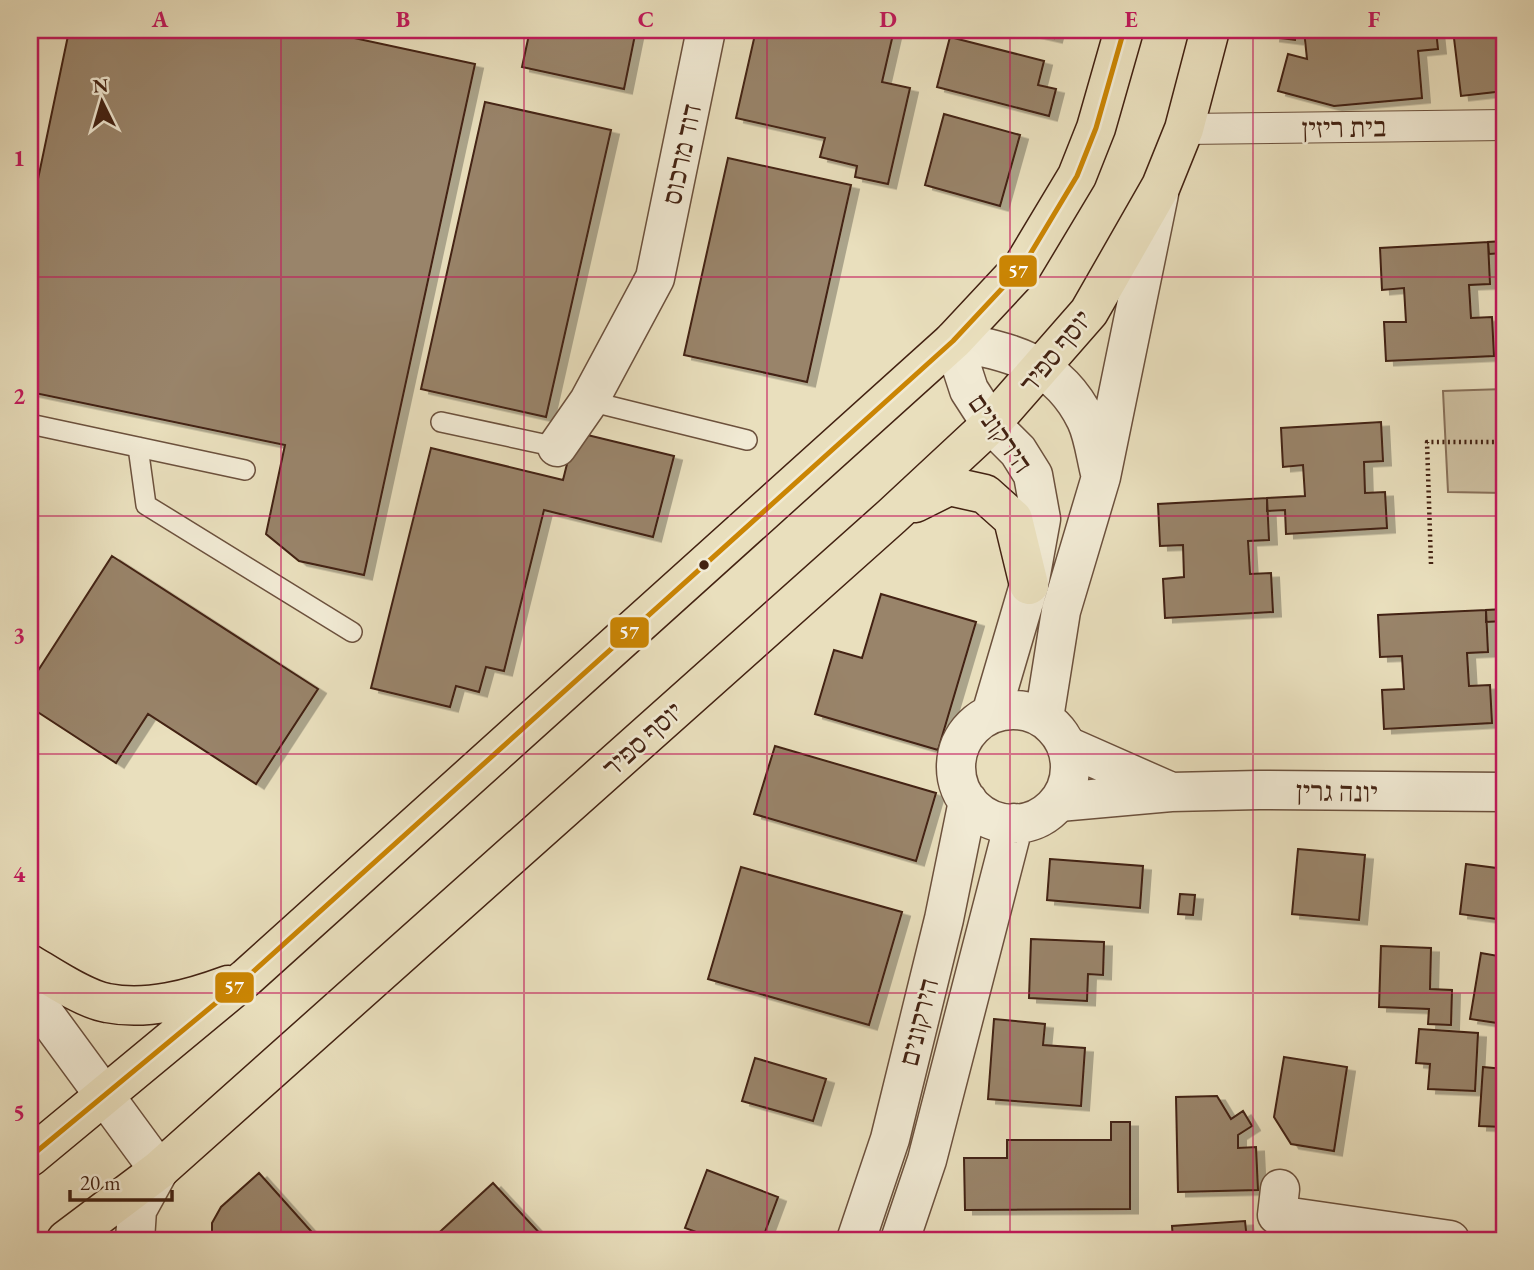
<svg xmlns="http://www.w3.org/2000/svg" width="1534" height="1270" viewBox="0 0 1534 1270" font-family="'EB Garamond','Frank Ruhl Libre',serif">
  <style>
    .green { fill: #cdbfa0; stroke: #887059; stroke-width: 2 }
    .building { fill: #99846b; stroke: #432212; stroke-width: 2; filter: url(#shadow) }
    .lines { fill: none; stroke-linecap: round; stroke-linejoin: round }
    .service-casing { stroke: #6c513d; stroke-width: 22 }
    .pedestrian-casing { stroke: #6c513d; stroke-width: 32 }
    .minor-casing { stroke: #6c513d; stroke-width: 41 }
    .tertiary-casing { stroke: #6c513d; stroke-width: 41 }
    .primary-casing { stroke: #432212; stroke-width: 41 }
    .path { stroke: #432212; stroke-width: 4.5; stroke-dasharray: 2 3.5; stroke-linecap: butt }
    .service { stroke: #f1ead4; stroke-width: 19 }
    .pedestrian { stroke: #f1ead4; stroke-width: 30 }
    .minor { stroke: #f1ead4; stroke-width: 38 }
    .tertiary { stroke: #f1ead4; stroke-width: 38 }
    .primary { stroke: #e9dfbd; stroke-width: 38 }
    .bus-1-casing { stroke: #f1ead4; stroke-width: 10 }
    .bus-1 { stroke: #ca8504; stroke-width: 5 }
    .grid { fill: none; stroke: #c2185b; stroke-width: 2; stroke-opacity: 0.55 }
    .bus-dot { fill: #432212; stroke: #f1ead4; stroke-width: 2.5 }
    .labels { text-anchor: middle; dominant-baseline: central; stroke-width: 5; stroke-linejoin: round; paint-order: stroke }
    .street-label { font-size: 28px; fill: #432212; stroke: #f1ead4 }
    .line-badge { stroke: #f1ead4; stroke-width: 2.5 }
    .badge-label { font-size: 19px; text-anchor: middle; font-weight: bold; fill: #fff }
    .neatline { fill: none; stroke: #c2185b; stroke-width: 2.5 }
    .grid-label { font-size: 23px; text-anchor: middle; font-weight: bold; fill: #c2185b }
  </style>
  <defs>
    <filter id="shadow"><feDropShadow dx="8" dy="4.5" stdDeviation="0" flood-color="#0004"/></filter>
  </defs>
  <rect width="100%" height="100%" fill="#e9dfbd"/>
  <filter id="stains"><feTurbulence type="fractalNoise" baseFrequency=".00286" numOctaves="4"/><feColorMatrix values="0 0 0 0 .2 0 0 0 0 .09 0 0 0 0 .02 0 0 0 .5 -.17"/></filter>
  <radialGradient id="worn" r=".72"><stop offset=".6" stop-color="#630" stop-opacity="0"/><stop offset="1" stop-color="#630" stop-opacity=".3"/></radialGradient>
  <!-- green -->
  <path class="green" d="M1504,389V493L1448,492L1443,391Z"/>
  <!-- building -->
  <path class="building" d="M111,30H317L475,64L364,575L299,561L266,534L285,445L30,392V217L69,31L103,37Z
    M530,30H636L624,89L522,67Z
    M756,30H828L845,34L846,30H894L882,82L910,88L888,184L855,177L857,166L820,157L825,138L736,118Z
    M1019,30H1056L1054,38Z
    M1273,30H1296L1295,40L1272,37Z
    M1304,30H1436L1438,49L1418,51L1422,98L1334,106L1278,91L1288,54L1307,59Z
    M1453,30H1501L1504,53V91L1461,96Z
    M950,37L1044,61L1038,85L1056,89L1049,116L937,87Z
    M485,102L611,130L546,417L421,389Z
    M944,114L1020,135L1000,206L925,185Z
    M728,158L851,185L807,382L684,355Z
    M1504,241V253L1489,254L1488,242Z
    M1488,242L1490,284L1469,285L1471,318L1492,317L1494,356L1386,361L1384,322H1406L1404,288L1382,290L1380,248Z
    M1381,422L1383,461L1364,462L1365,493L1385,492L1387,528L1286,534L1285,510L1267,511V498L1305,496L1303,465L1283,467L1281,428Z
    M575,432L674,456L653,537L544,510L504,671L486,667L479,692L456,686L450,707L371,688L431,448L563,480Z
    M1267,498L1269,540L1248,541L1250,574L1271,573L1273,612L1165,618L1163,579L1184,577L1183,545L1160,546L1158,504Z
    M1500,539H1504V578H1502Z
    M112,556L318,689L256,784L148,714L116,763L30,707V683Z
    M881,594L976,622L938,750L815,714L834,650L862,658Z
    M1504,609V621L1486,622V610Z
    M1486,610L1488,652L1467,653L1469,686L1490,685L1492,723L1384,729L1382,690L1404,689L1402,656L1380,657L1378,615Z
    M775,746L936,793L916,861L754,814Z
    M1298,849L1365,855L1359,920L1292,914Z
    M1050,859L1143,866L1140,908L1047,900Z
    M1466,864L1504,869V920L1460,914Z
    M741,867L902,912L869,1025L708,979Z
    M1180,894L1195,895L1193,915L1178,914Z
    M1031,939L1104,942L1103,975L1088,974L1087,1001L1029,998Z
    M1381,946L1431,948L1430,989L1452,990L1451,1025L1428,1024L1429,1009L1379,1007Z
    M1481,953L1504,957V1024L1470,1019Z
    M994,1019L1045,1024L1043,1045L1085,1048L1081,1106L988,1099Z
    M1419,1029L1478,1033L1475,1091L1428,1089L1430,1064L1416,1063Z
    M1284,1057L1347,1067L1334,1151L1291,1144L1274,1117Z
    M755,1058L826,1079L813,1121L742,1101Z
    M1483,1067L1504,1069V1127L1479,1126Z
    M1217,1096L1231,1119L1243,1111L1252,1126L1238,1135V1148L1256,1147L1258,1190L1178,1192L1176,1097Z
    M1111,1122H1130V1209L965,1210L964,1158H1007V1140H1111Z
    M707,1170L778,1197L762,1240H752L735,1234L732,1240H718L685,1228Z
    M259,1173L319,1240H212V1223L221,1207Z
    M493,1183L546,1240H431Z
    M1245,1221L1247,1240H1173L1172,1226Z
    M955,1237L1030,1238V1240H955Z
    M1065,1239H1106V1240H1065Z"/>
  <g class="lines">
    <defs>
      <path id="service" d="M589,401L747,440
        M441,422L557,447
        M30,424L245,470
        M138,447L146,505L352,632"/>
      <path id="pedestrian" d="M1184,129L1504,125"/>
      <path id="minor" d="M557,447L589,401L655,278L706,30
        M1067,746L1169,791
        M1059,802L1171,792L1259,790L1504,792
        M1280,1189L1277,1215L1450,1240
        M135,1240L137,1210L159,1170"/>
      <path id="tertiary" d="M956 767a57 57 0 1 1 114 0a57 57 0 1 1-114 0Z
        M991,714L1029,585L1041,519L1033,475L1018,451L991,424L969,390L953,341C1011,352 1058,362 1086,420C1094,437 1096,459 1101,477
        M1044,718L1061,611L1101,477L1159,194
        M30,994L159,1170
        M856,1240L890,1139L944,919L968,801
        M900,1240L927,1160L1014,823"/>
      <path id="primary" d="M915,503L949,486L985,494L1013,519L1029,585
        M30,964C50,976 84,999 107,1003C147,1011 190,999 228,985
        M30,1157L246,978L953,341L1023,266L1077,176L1096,128L1124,30
        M66,1240L159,1170L892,516L991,424L1089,312L1161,186L1184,129L1210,30"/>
    </defs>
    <!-- service casing -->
    <use href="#service" class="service-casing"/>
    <!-- pedestrian casing -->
    <use href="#pedestrian" class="pedestrian-casing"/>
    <!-- minor casing -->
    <use href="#minor" class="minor-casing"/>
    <!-- tertiary casing -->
    <use href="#tertiary" class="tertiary-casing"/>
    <!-- primary casing -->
    <use href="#primary" class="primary-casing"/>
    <!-- path -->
    <path class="path" d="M1431,564L1427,442H1504"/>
    <!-- service -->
    <use href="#service" class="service"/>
    <!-- pedestrian -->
    <use href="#pedestrian" class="pedestrian"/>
    <!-- minor -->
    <use href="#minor" class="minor"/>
    <!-- tertiary -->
    <use href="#tertiary" class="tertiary"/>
    <!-- primary -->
    <use href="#primary" class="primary"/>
    <defs>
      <path id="bus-1" d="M30,1157L246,978L953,341L1023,266L1077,176L1096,128L1124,30"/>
    </defs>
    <!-- bus-1 casing -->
    <use href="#bus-1" class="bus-1-casing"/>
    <!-- bus-1 -->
    <use href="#bus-1" class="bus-1"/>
  </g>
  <!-- grid -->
  <path class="grid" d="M281,30V1240M524,30V1240M767,30V1240M1010,30V1240M1253,30V1240M30,277H1504M30,516H1504M30,754H1504M30,993H1504"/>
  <!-- markers -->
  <circle class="bus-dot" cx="704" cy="565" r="6"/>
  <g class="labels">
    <!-- street labels -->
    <g class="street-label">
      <text transform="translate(1344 127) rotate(-1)">בית ריזין</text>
      <text transform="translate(681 154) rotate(-78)">דוד מרכוס</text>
      <text transform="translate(1055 351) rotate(-51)">יוסף ספיר</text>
      <text transform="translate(1001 433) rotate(55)">הירקונים</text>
      <text transform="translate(642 739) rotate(-42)">יוסף ספיר</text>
      <text transform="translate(1337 791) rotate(1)">יונה גרין</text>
      <text transform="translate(918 1022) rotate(-76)">הירקונים</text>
    </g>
  </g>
  <g class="line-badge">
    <rect x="998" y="254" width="40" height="34" rx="7" fill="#ca8504"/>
    <rect x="609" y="616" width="41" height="33" rx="7" fill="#ca8504"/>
    <rect x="214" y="971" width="41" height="33" rx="7" fill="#ca8504"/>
  </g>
  <g class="badge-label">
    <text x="1018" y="278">57</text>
    <text x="629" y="639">57</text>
    <text x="234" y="994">57</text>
  </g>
  <!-- margin -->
  <rect width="1534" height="1270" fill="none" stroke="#e9dfbd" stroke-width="77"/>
  <!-- north arrow -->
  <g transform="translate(102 102) rotate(355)" stroke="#f1ead4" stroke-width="5" paint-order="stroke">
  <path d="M0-5L12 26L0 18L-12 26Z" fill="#432212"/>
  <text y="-10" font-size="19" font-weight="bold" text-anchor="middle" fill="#432212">N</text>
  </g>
  <!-- scale -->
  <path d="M70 1190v10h102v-10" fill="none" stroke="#432212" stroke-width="3.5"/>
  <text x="80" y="1190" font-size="21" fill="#432212" stroke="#f1ead4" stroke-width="5" paint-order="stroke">20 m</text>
  <rect x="38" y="38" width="1458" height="1194" class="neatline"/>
  <g class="grid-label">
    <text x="160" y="27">A</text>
    <text x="403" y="27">B</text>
    <text x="646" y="27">C</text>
    <text x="888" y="27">D</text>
    <text x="1131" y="27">E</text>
    <text x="1374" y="27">F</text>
    <text x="19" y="166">1</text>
    <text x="19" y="404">2</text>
    <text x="19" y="643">3</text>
    <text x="19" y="882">4</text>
    <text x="19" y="1120">5</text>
  </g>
  <rect width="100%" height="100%" filter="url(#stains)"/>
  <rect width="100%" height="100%" fill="url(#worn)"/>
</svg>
